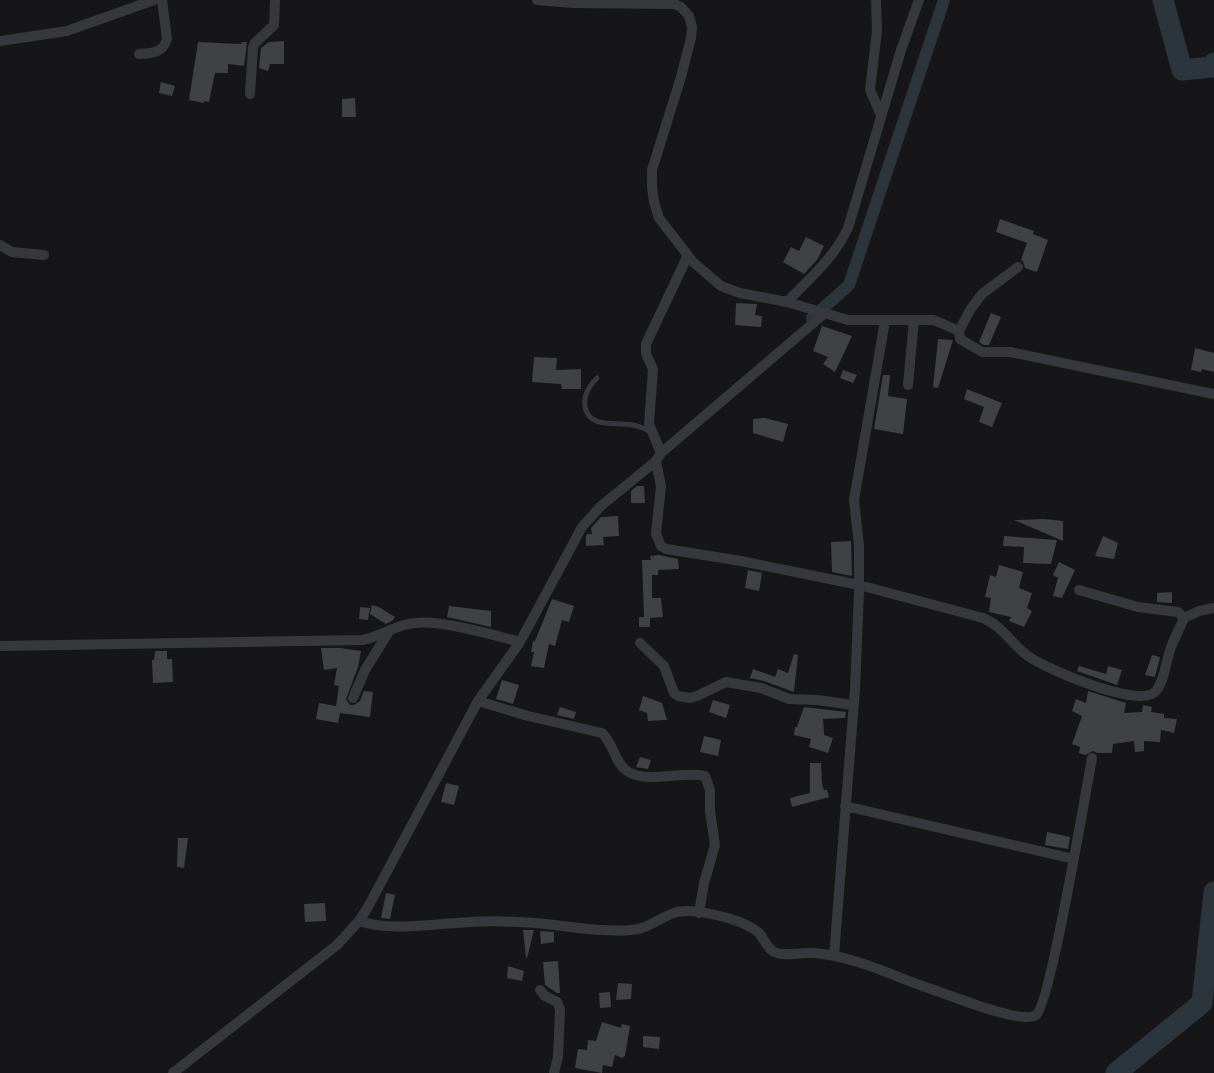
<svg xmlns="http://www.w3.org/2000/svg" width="1214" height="1073" viewBox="0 0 1214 1073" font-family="Karla,sans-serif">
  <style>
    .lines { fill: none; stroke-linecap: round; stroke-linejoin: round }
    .canal { stroke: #2c353c; stroke-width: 12 }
    .river { stroke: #2c353c; stroke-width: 21 }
    .building { fill: #404145 }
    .lane { stroke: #37383d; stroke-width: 5 }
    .street { stroke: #37383d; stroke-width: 10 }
  </style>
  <rect width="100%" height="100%" fill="#161618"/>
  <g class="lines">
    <!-- canal -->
    <path class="canal" d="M812,318L849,285L944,0"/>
    <!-- river -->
    <path class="river" d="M1163,0L1182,70L1212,67L1214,63
      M1116,1073L1202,1003L1214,892"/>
  </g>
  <!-- building -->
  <path class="building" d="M284,41V64H270L268,71L259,68L261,48L269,42Z
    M198,42L241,44L242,42H247L244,66L228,64V73H215L209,102L204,101V103L189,100Z
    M161,82L175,86L172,96L159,93Z
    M355,98L356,117H342V99Z
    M1000,219L1034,231L1033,234L1048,240L1037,272L1025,268L1023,261L1021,260L1027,243L996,232Z
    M806,237L824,246L817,260L804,274L783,262L791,247L799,251Z
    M736,303L757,304L755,315L762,316L761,327L735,325Z
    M991,313L1001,317L989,345H984L979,342Z
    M822,326L852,336L835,372L823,364L828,357L813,351Z
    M938,339L953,340L938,388L933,387Z
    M1195,348L1214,353V372L1202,369L1201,372L1191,370Z
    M534,357L557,358L556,370L581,369V389H562L561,384L532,382Z
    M843,370L857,375L853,383L840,378Z
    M883,375H890L888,396L907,399L903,434L874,429Z
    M967,389L1002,403L992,427L979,422L984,407L964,399Z
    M765,418L788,424L783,442L753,433V419Z
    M637,486H644L645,503H631V491Z
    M618,516L619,536L603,537L604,545L586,546V536L587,534H592L591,528L601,517Z
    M1044,519L1063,521V541L1014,520Z
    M1004,536L1057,540L1051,564L1023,563L1024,547L1003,546Z
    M1103,536L1118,543L1114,559L1095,556Z
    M851,541L852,576L832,572L831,542Z
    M659,555L678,559L679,569L658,570V575H652V598H661L663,617L650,618V627H639V617H644L642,560H651L650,556Z
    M1059,562L1075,570L1062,598L1053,596L1058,578L1053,575Z
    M999,565L1023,572L1019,588L1032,593L1027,608L1032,611L1024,627L1009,621L1011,617L989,612L991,598L985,597L990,575L996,577Z
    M748,570L762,573L759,591L745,588Z
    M1172,592V603L1157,602V593Z
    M552,599L574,606L569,622L562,620L555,646L549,644L544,668L531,666L534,652H531L533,641H535Z
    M372,605L379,607L395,617L392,621L386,624L370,614Z
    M449,606L491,611V627L447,617Z
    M360,607L370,608L368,620L359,619Z
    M321,648H340L361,651L358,667L346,699L350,705H354L360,701L364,691L373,692L370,717L340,713L338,723L316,719L319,703L336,706L339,686L334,685L337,668L324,670Z
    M155,651H167V659H172L173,682L153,683L152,660H154Z
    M794,654L798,655L794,692L764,681L750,678L753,669L775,677L778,669L788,673Z
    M1152,655L1160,657L1155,677L1145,675Z
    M1079,666L1106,674L1108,666L1122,670L1117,685L1077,671Z
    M502,680L519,685L513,704L496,699Z
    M1088,691L1126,703L1124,713L1142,712L1143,705L1152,707L1151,712L1164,714V718L1177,719L1174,733L1161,730L1160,742L1144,741V751L1135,752L1134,741L1113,744L1112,753H1097L1093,751L1085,755L1079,753L1080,747L1072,744L1082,716L1072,711L1076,699L1086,703Z
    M643,696L662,703L667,720L648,721L647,713L639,710Z
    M713,700L730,705L726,718L709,712Z
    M560,707L576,712L574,719L557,715Z
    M804,707L846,712L845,718L823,719L824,735L833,738L828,753L809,747L811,739L794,735L795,727H797Z
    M704,736L721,740L718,756L700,752Z
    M640,757L651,760L648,769L636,767Z
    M810,763H821L822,784L824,790H827L829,797L792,807L790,798L810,793Z
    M446,783L459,786L454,805L441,802Z
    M1047,832L1070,837L1068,849L1045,845Z
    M178,838H188L184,868L177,867Z
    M386,893L395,895L390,919L381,918Z
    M325,903L326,921L305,922L304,904Z
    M523,930H534L527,958H526Z
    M540,931L554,932V942L541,944Z
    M558,961L560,993H557L545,985L543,962Z
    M508,966L524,971L522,981L507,978Z
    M618,983L632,984L631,999L616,1000Z
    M610,992L611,1007L600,1008L599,993Z
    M602,1022L621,1028L622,1024L630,1026L625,1056L622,1058L615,1055L612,1067L603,1065L602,1073L575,1068L578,1049L587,1050L588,1040L596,1041Z
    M643,1036L660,1037L659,1049L643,1047Z"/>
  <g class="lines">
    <!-- lane -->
    <path class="lane" d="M597,378C589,386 583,395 585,407C590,430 617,421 633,425C640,426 645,429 651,432"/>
    <!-- street -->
    <path class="street" d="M537,0L573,3L674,4L681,7L689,16L692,27L691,38L681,77L652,170V187L654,202L659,218L693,262L721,286L740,293L787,302L848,320H934L959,331L960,339L982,352H1010L1214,394
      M876,0L877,31L870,90L881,115
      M0,41L67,31L154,0
      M139,54C152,53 163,53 167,39L162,0
      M250,94L253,47L255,43L274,25L275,0
      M0,245L12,252L44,255
      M787,302C810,278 834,258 848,228L901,50L919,0
      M959,331L970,310L982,294L1018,267
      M908,385L914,320
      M661,453L649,424L653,369L646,354V344L688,255
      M656,461L661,486L656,534L661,546L666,549L741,561L859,585L983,618C1003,626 1011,644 1028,656C1046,669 1141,710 1156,691C1165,680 1166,660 1171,647C1175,637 1180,628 1184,618
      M1079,590L1138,607L1178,612L1184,618L1199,611L1214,608
      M640,643L664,666L674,693L678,696L690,698L697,696L726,682L761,688L789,699L817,700L853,705
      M0,646L362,640C381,637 396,624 415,623C441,620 494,635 520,642
      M353,698L365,670L388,633
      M478,701L528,716L602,733C614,744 614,762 627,771C647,785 684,770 705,776L710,790V811L715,845L704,883L699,913
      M845,806L1074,859
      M359,921C390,931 423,925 456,923C477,921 498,921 519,922C556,923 593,933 631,930C647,929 657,920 671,914C687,907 712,914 728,918C738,921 751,926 759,933C764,939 767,948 774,952C785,957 802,952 813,953C856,956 894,977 934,990C952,996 1022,1025 1036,1015C1050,1005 1086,790 1092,758
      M834,956L855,689L859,591V545L854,500L885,321
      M540,990L545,996L557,1002L560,1009L558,1057L554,1073
      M173,1073L337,945L359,921L368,907L478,701L520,642L582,527L601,506L656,461L661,453L825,313"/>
  </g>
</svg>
